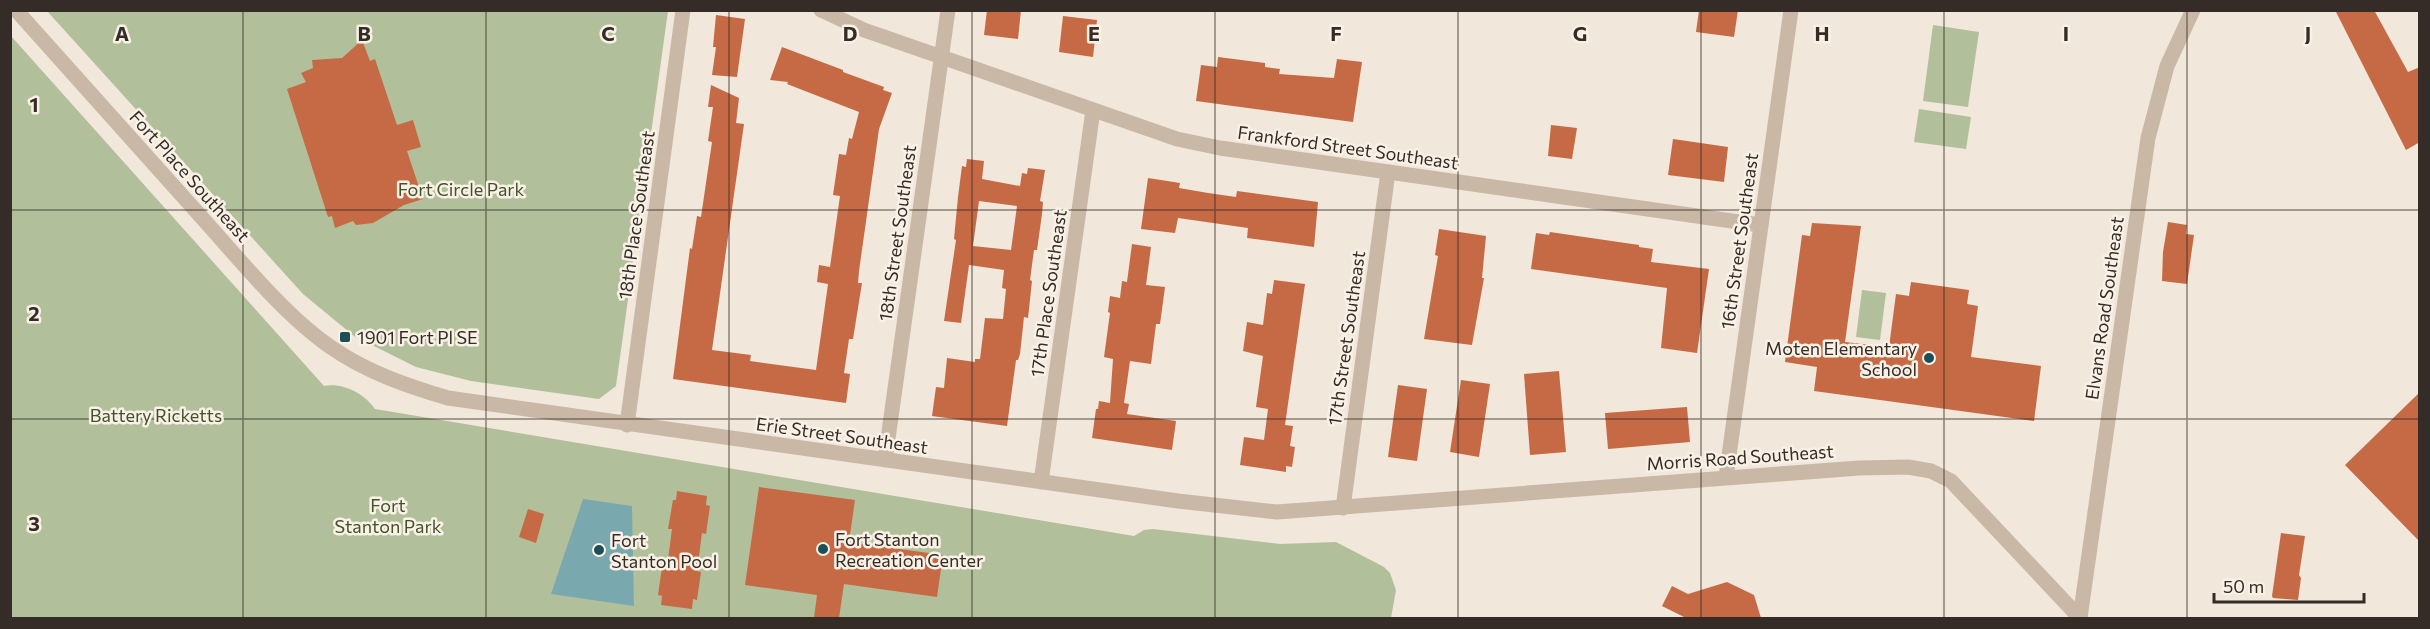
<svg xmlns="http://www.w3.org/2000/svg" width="2430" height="629" viewBox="0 0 2430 629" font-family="Commissioner,sans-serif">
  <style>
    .green { fill: #b1c09a }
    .water { fill: #79a9ae }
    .building { fill: #c56a44; fill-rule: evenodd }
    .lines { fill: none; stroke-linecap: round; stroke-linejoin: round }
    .minor { stroke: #c9b8a6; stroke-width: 15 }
    .grid { fill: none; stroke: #352c27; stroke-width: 1.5; stroke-opacity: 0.55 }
    .poi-dot { fill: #1d4f56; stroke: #f9f1e6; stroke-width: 2 }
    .labels { text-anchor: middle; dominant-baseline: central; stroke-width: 5; stroke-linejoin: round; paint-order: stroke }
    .street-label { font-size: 18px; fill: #352c27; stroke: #f9f1e6 }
    .park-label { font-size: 18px; fill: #42532b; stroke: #f9f1e6 }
    .poi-label { font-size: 18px; fill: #352c27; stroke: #f9f1e6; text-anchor: start }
    .grid-label { font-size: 20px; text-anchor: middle; font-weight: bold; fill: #352c27; stroke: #f9f1e6; stroke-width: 5; stroke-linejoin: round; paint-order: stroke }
  </style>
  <rect width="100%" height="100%" fill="#f1e7da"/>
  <!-- green -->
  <path class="green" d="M47,11H668L616,386L599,399L471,381L416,367L354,336L303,294Z
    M1933,25L1979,32L1968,107L1923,101Z
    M11,36L324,386C343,382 365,394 375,409L1134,536L1144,530L1153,529L1280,544L1336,542L1384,567L1390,573L1396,590L1391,618H11Z
    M1919,109L1971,117L1966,149L1914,142Z
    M1862,290L1886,293L1880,340L1856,337Z"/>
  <!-- water -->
  <path class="water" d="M583,499L632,506L634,606L551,594Z"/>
  <!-- building -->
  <path class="building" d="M987,10H1021L1018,39L984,35Z
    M1699,10H1738L1734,37L1696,32Z
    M2335,10H2374L2408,72L2420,67V142L2406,150Z
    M716,15L745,19L737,77L712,75L716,47H713Z
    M1063,16L1097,20L1093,57L1059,52Z
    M362,40L370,61L375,59L397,125L413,120L421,147L407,151L423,199L404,205L373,223L356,225L353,221L335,228L332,216L328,217L287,89L306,82L301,73L313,68L312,60L342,58Z
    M782,47L843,70V72L884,87L883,90L892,93L879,129L859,271L858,283H862L853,339H849L844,373L850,374L846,403L673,379L690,248L692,249L697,216L701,217L712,142L708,141L713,107H708L711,85L739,98L736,123L744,124L712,350L751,355L750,361L816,370L828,284L817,282L819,265L830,267L840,196L833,195L839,154L846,155L849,138L852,139L859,112L787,84L788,82L770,80Z
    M1218,57L1265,63V67L1280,69L1279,74L1334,78L1337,59L1362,62L1353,122L1196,101L1201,65L1217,67Z
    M1551,125L1577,128L1572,159L1548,156Z
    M1673,139L1728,147L1724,182L1668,175Z
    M967,159L984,161L982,179L1020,186L1022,173L1027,174L1028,168L1045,170L1040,201L1043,202L1042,214L1037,250H1034L1030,280L1032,281L1028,318L1024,317L1020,354L1018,360H1016L1007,426L932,416L936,387L944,388L947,358L975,362V359H980L985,318L1003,319L1006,289L1002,288L1004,270L969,265L961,323L944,321L956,240L954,239L958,197L962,166L966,167ZM979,201L1017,206L1011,250L973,246Z
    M1148,178L1180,183L1179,188L1208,193L1236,197L1237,191L1318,202L1314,247L1247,238L1248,228L1178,218L1175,233L1141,229Z
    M2168,222L2187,225L2186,234L2194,235L2187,284L2162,281L2163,252Z
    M1812,223L1861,226L1845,342L1889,347L1896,294L1909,296L1911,282L1969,290L1967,304L1978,306L1971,357L2041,366L2034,421L1814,391L1817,367L1785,362L1802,235L1810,236Z
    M1439,229L1486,236L1482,278H1484L1472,345L1424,339L1438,256L1435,255Z
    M1550,232L1639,245V247L1653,249L1651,262L1709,269L1697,353L1661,348L1667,288L1531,269L1536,233L1549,235Z
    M1132,244L1151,247L1146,285L1165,287L1160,324H1156L1151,364L1130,361L1124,403L1129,404L1127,414L1176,421L1172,450L1092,438L1096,409H1098L1099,401L1110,403L1113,359L1104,357L1110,313L1108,312L1110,296L1120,298L1122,281L1127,282Z
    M1274,280L1305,284L1285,425L1293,426L1290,446L1295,447L1292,467L1286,466V472L1240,465L1244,437L1264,440L1268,409L1256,407L1263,356L1243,351L1247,322L1263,325L1267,293L1272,294Z
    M1559,371L1566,452L1530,455L1524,374Z
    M1461,380L1490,384L1479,457L1450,452Z
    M1398,385L1427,389L1417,461L1388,457Z
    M2420,392V542L2345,465Z
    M1687,407L1690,442L1608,449L1605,413Z
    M759,487L855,500L849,542L943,555L937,597L844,584L839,618H814L817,595L745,585Z
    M677,491L707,496L706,505L710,506L706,534L702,533L697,571L701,572L697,600L693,599L692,609L661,605L662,596L658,595L662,567H667L672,529H668L673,500H676Z
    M528,509L544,514L536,543L519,537Z
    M2281,533L2305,536L2299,575L2301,578L2298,600L2273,598L2272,596Z
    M1727,582L1754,595L1761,618H1686L1662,606L1672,586L1688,594Z"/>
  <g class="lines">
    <!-- minor -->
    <path class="minor" d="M16,10C78,80 141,150 204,220C241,261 286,317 332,348C367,372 407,386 448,398L1178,501L1277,512L1859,468L1908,467L1931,471L1951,481L2080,618
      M821,10L864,30L1177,139L1220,148L1760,225
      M627,425L683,10
      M885,460L948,10
      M1726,477L1791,10
      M1041,482L1093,110
      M1343,508L1388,172
      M2080,618L2148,138L2167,66L2193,10"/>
  </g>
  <!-- grid -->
  <path class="grid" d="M243,10V618M486,10V618M729,10V618M972,10V618M1215,10V618M1458,10V618M1701,10V618M1944,10V618M2187,10V618M10,210H2420M10,419H2420"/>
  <!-- markers -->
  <g class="poi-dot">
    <rect x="339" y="331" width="12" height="12" rx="3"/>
    <circle cx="1929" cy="358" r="6"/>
    <circle cx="823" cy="549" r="6"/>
    <circle cx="599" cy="550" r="6"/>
  </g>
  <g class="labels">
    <!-- street labels -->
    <g class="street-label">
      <text transform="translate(1348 147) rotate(8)">Frankford Street Southeast</text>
      <text transform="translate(190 176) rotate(48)">Fort Place Southeast</text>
      <text transform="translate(636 215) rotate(-82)">18th Place Southeast</text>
      <text transform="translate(897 233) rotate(-82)">18th Street Southeast</text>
      <text transform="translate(1739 241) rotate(-82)">16th Street Southeast</text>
      <text transform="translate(1048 293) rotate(-82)">17th Place Southeast</text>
      <text transform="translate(2104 308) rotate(-82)">Elvans Road Southeast</text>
      <text transform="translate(1346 338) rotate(-82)">17th Street Southeast</text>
      <text transform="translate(842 435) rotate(8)">Erie Street Southeast</text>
      <text transform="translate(1740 457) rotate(-4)">Morris Road Southeast</text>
    </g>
    <!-- park labels -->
    <g class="park-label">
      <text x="461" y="189">Fort Circle Park</text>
      <text x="156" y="415">Battery Ricketts</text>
      <text x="388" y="505">Fort<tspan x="388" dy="21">Stanton Park</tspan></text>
    </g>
    <!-- poi labels -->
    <g class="poi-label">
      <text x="357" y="337">1901 Fort Pl SE</text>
      <text x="1917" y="348" text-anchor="end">Moten Elementary<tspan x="1917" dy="21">School</tspan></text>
      <text x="835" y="539">Fort Stanton<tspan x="835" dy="21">Recreation Center</tspan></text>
      <text x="611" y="540">Fort<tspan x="611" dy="21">Stanton Pool</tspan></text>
    </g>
  </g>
  <g class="grid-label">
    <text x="122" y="41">A</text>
    <text x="364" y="41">B</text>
    <text x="608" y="41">C</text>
    <text x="850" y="41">D</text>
    <text x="1094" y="41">E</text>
    <text x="1336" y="41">F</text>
    <text x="1580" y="41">G</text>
    <text x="1822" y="41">H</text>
    <text x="2066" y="41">I</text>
    <text x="2308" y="41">J</text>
    <text x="34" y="112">1</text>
    <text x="34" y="321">2</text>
    <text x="34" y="531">3</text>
  </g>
  <!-- border -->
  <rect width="2430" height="629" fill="none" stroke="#352c27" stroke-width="24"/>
  <!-- scale -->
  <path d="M2214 593v9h150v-9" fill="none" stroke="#352c27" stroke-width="3"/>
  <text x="2223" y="593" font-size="18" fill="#352c27" stroke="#f9f1e6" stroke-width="4.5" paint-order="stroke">50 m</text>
</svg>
